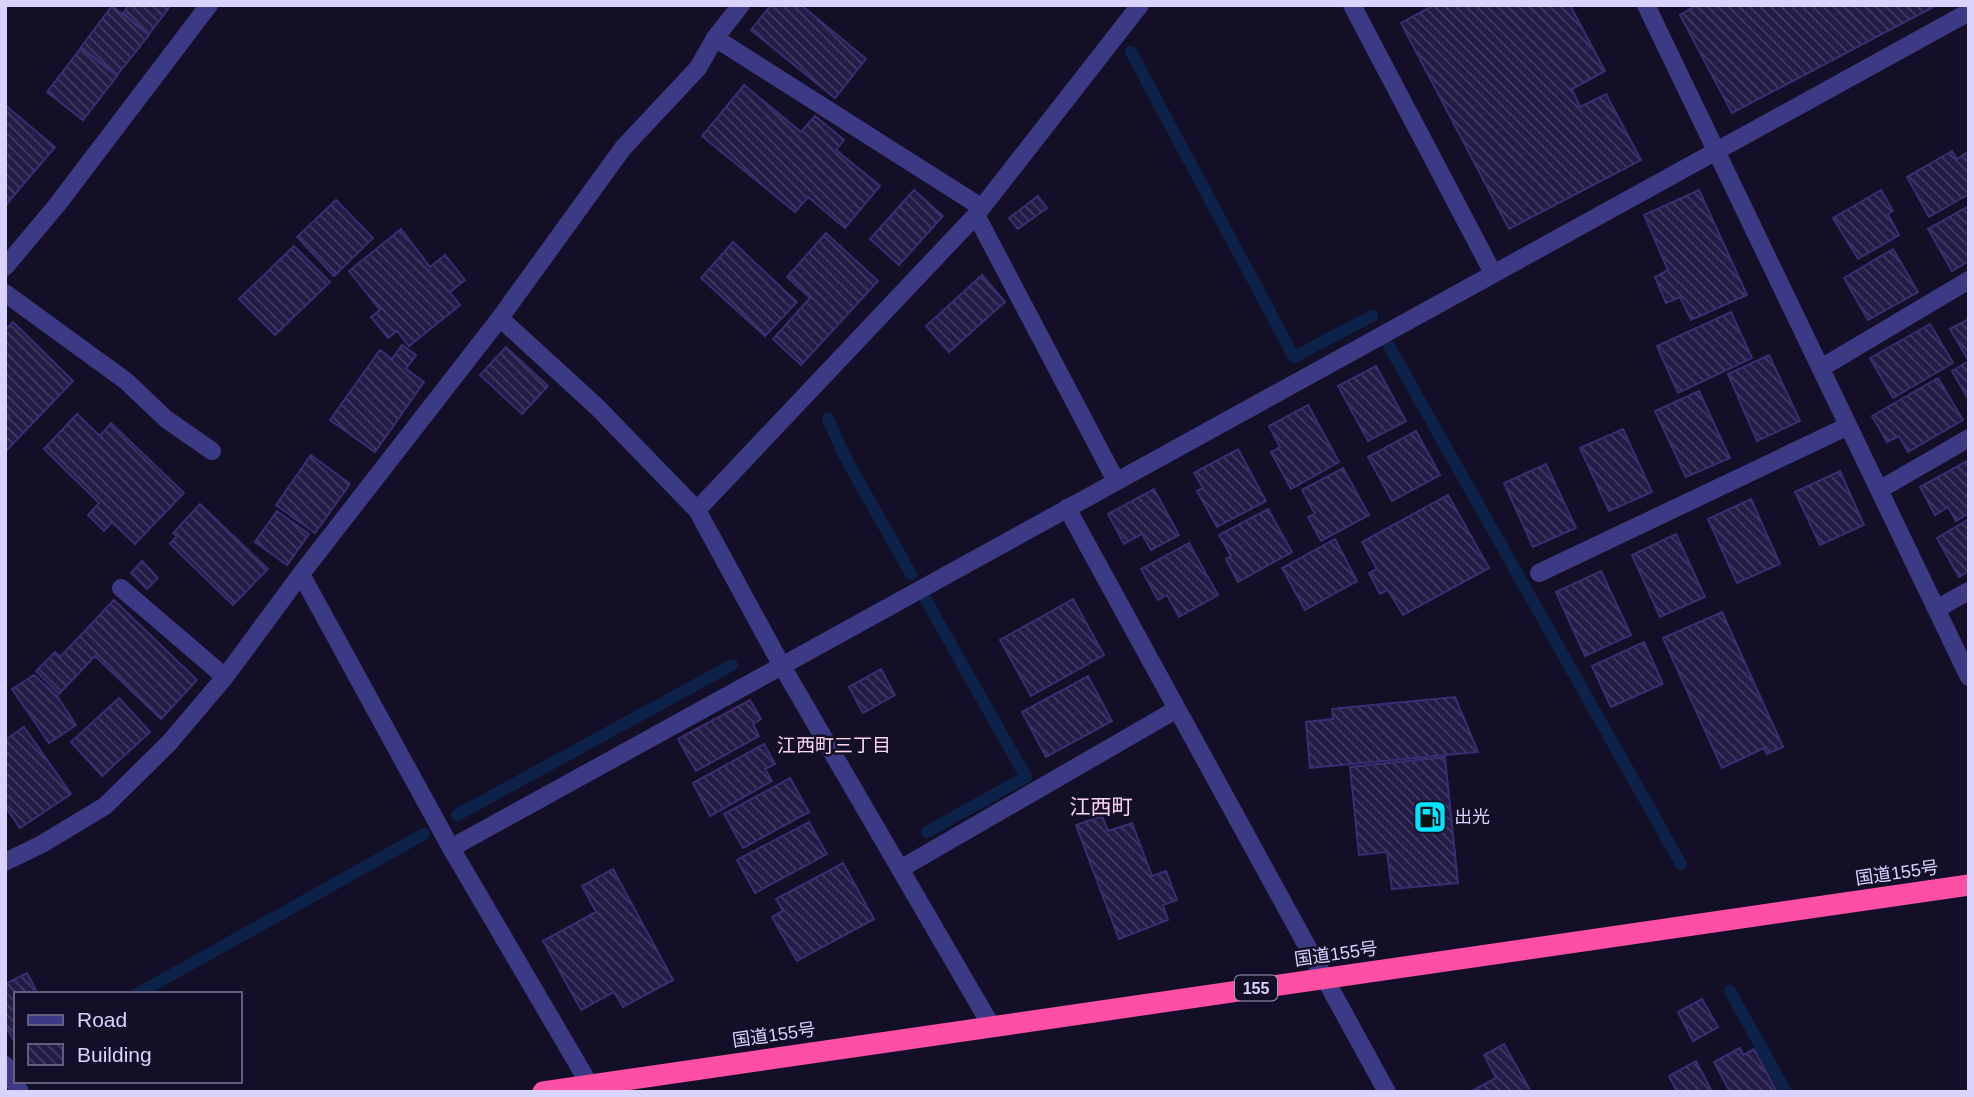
<svg xmlns="http://www.w3.org/2000/svg" width="1974" height="1097" viewBox="0 0 1974 1097" font-family="Helvetica,'Noto Sans JP',sans-serif">
  <style>
    .lines { fill: none; stroke-linecap: round; stroke-linejoin: round }
    .stream { stroke: #0c2248; stroke-width: 12 }
    .building { fill: url(#building-back-hatch); stroke: #3b2d73; stroke-width: 2 }
    .minor { stroke: #3d3a85; stroke-width: 18 }
    .highway { stroke: #ff4fa3; stroke-width: 21 }
    .labels { text-anchor: middle; dominant-baseline: central; stroke-width: 5; stroke-linejoin: round; paint-order: stroke }
    .shield { fill: #130f26; stroke: #9e99be; stroke-width: 2 }
    .shield-label { font-size: 16px; font-weight: bold; fill: #d9d4ff }
    .poi-label { font-size: 18px; fill: #d9d4ff; stroke: #130f26; text-anchor: start }
    .street-label { font-size: 18px; fill: #d9d4ff; stroke: #130f26 }
    .neighbourhood-label { font-size: 19px; fill: #ffd6f0; stroke: #130f26 }
    .quarter-label { font-size: 21px; fill: #ffd6f0; stroke: #130f26 }
  </style>
  <defs>
    <pattern id="building-back-hatch" width="6" height="6" patternUnits="userSpaceOnUse" patternTransform="scale(1.75)"><rect width="6" height="6" fill="#241b47"/><path d="M-1 5l2 2M0 0l6 6M5-1l2 2" fill="none" stroke="#433b63"/></pattern>
  </defs>
  <rect width="100%" height="100%" fill="#130f26"/>
  <g class="lines">
    <!-- stream -->
    <path class="stream" d="M1131,52L1294,357L1372,316
      M1389,346L1681,864
      M828,419L845,457L911,574
      M926,600L1026,777L927,832
      M457,815L732,665
      M1730,991L1786,1092
      M137,994L424,834"/>
  </g>
  <!-- building -->
  <path class="building" d="M129,5H171L149,34L123,13Z
    M771,5H801L866,59L835,98L751,30Z
    M1434,5H1570L1605,71L1572,89L1580,107L1606,94L1641,160L1509,229L1401,23Z
    M1937,5L1732,113L1680,15L1697,5Z
    M112,6L149,35L117,75L81,47Z
    M81,48L117,76L83,120L47,92Z
    M744,85L801,132L815,116L844,140L836,150L880,186L845,228L808,197L795,212L702,136Z
    M5,105L55,147L5,206Z
    M1952,151L1957,159L1966,153L1969,159V194L1929,217L1907,177Z
    M914,190L943,216L899,265L870,239Z
    M1699,190L1747,295L1691,320L1680,297L1666,303L1655,277L1668,270L1644,215Z
    M1881,190L1893,211L1888,214L1899,235L1858,259L1833,218Z
    M1038,196L1047,208L1018,229L1009,218Z
    M336,200L373,238L334,276L297,237Z
    M1969,206V261L1952,271L1928,229Z
    M401,229L430,267L445,255L465,280L450,292L460,305L409,346L397,331L388,338L371,317L380,310L349,271Z
    M826,233L878,281L801,365L773,339L810,298L787,277Z
    M733,242L797,302L765,336L701,278Z
    M294,246L330,282L275,335L239,299Z
    M1893,249L1918,292L1868,320L1844,278Z
    M982,275L1005,302L949,352L926,326Z
    M1731,312L1752,358L1678,393L1657,346Z
    M1969,319V357L1967,358L1950,329Z
    M13,322L73,381L5,452V420L9,416L5,412V330Z
    M1930,324L1953,363L1893,398L1870,358Z
    M402,345L416,355L406,369L424,382L375,452L330,420L380,350L392,359Z
    M506,347L548,386L522,414L480,375Z
    M1769,355L1800,421L1757,441L1728,374Z
    M1969,361V400L1952,371Z
    M1376,366L1406,421L1368,441L1338,386Z
    M1938,378L1963,420L1908,452L1899,436L1887,442L1872,416Z
    M1699,391L1730,458L1686,477L1655,411Z
    M1308,405L1339,462L1291,489L1271,452L1280,447L1269,426Z
    M77,414L100,436L111,423L184,493L135,544L112,522L104,531L88,515L99,503L44,449Z
    M1623,429L1652,492L1609,511L1580,448Z
    M1416,431L1440,475L1392,501L1368,457Z
    M1238,449L1266,501L1217,527L1197,491L1203,488L1194,473Z
    M311,455L350,484L315,533L276,505Z
    M1969,460V513L1956,521L1948,507L1935,515L1920,487Z
    M1546,464L1576,528L1533,547L1504,483Z
    M1343,468L1369,515L1321,541L1308,517L1315,514L1302,490Z
    M1840,471L1864,525L1820,545L1795,492Z
    M1154,489L1179,535L1151,550L1142,534L1124,544L1108,514Z
    M1448,495L1489,568L1403,615L1388,590L1380,594L1369,573L1377,569L1362,542Z
    M1751,499L1780,564L1737,583L1708,519Z
    M200,504L268,569L233,605L170,544L177,536L173,533Z
    M1268,509L1292,552L1238,582L1226,559L1231,556L1219,535Z
    M277,511L309,534L287,565L255,542Z
    M1969,519V571L1959,577L1937,538Z
    M1676,534L1705,597L1660,617L1632,555Z
    M1335,539L1357,581L1305,610L1282,568Z
    M1189,543L1218,595L1179,617L1167,595L1158,600L1141,569Z
    M142,561L158,578L147,589L131,573Z
    M1601,571L1631,635L1585,656L1556,592Z
    M1073,599L1104,655L1031,696L1000,640Z
    M114,600L197,680L161,719L95,656L59,694L36,671L55,652L60,657Z
    M1722,612L1783,747L1767,754L1764,748L1722,768L1663,638Z
    M1644,642L1663,684L1611,707L1592,666Z
    M881,669L895,695L863,713L849,687Z
    M34,675L57,696L76,725L49,743L12,689Z
    M1088,676L1112,721L1046,757L1022,712Z
    M1455,697L1478,752L1310,768L1306,722L1333,719L1332,709Z
    M119,698L150,732L102,776L71,742Z
    M750,700L761,719L753,724L759,736L696,771L678,739Z
    M24,727L71,794L20,828L5,806V740Z
    M764,744L775,764L765,769L772,781L710,816L693,783Z
    M1445,757L1458,883L1392,889L1387,852L1359,855L1350,767Z
    M790,778L809,812L743,848L724,814Z
    M1102,816L1108,831L1132,823L1152,876L1166,871L1177,900L1163,905L1168,920L1119,939L1076,825Z
    M809,822L827,854L755,893L737,860Z
    M843,863L874,919L797,961L772,917L783,911L776,899Z
    M613,869L673,980L623,1007L614,992L581,1010L543,941L596,912L582,886Z
    M27,973L38,994H16L15,1043L5,1025V984Z
    M1702,999L1718,1027L1693,1041L1678,1012Z
    M1504,1044L1531,1092H1470L1496,1078L1484,1055Z
    M1740,1048L1743,1055L1754,1049L1777,1092H1730L1714,1062Z
    M1696,1061L1712,1092H1673L1676,1090L1669,1076Z"/>
  <g class="lines">
    <!-- minor -->
    <path class="minor" d="M1352,5L1493,273
      M1646,5L1969,677
      M715,38L981,207
      M976,215L1116,481
      M5,267L57,205L209,5
      M5,293L126,381L166,419L212,451
      M500,318L597,407L697,510L782,666L992,1027
      M1821,368L1969,280
      M1879,490L1969,438
      M1067,508L1387,1092
      M697,510L976,215L1140,5
      M1539,573L1848,426
      M301,574L451,848L1969,12
      M121,588L225,677
      M1936,609L1969,591
      M451,848L594,1092
      M5,862L42,844L105,806L169,743L225,677L301,574L500,318L623,148L698,68L715,38L741,5
      M900,869L1177,709
      M5,1065L20,1092"/>
    <!-- highway -->
    <path class="highway" d="M543,1092L1969,885"/>
  </g>
  <!-- icons -->
  <defs>
    <symbol id="fuel-square" viewBox="-11 -11 22 22"><rect x="-9" y="-9" width="18" height="18" rx="4" fill="#00e5ff" stroke="#130f26"/><path d="M-5.5-6h7V0h2V4h1.3V-2.5L3-4.5l.8-.8L6-3V5H2.5V1h-1V6h-7ZM-4.2-4.7v3.2H.2V-4.7Z" fill="#111"/></symbol>
  </defs>
  <g fill-rule="evenodd">
    <use href="#fuel-square" x="1411" y="798" width="38" height="38"/>
  </g>
  <g class="labels">
    <!-- shield labels -->
    <rect class="shield" x="1235" y="975.5" width="42" height="25" rx="5"/>
    <g class="shield-label">
      <text x="1256" y="988">155</text>
    </g>
    <!-- poi labels -->
    <g class="poi-label">
      <text x="1454" y="817">出光</text>
    </g>
    <!-- street labels -->
    <g class="street-label">
      <text transform="translate(1897 873) rotate(-8)">国道155号</text>
      <text transform="translate(1336 954) rotate(-8)">国道155号</text>
      <text transform="translate(774 1035) rotate(-8)">国道155号</text>
    </g>
    <!-- neighbourhood labels -->
    <g class="neighbourhood-label">
      <text x="834" y="745">江西町三丁目</text>
    </g>
    <!-- quarter labels -->
    <g class="quarter-label">
      <text x="1101" y="806">江西町</text>
    </g>
  </g>
  <!-- border -->
  <rect width="1974" height="1097" fill="none" stroke="#d9d4ff" stroke-width="14"/>
  <!-- legend -->
  <rect x="14" y="992" width="228" height="91" fill="#130f26" stroke="#625e7d" stroke-width="2"/>
  <rect x="28" y="1015" width="35" height="10" fill="#3d3a85" stroke="#625e7d" stroke-width="2"/>
  <text x="77" y="1027" font-size="21" fill="#d9d4ff">Road</text>
  <rect x="28" y="1044" width="35" height="21" fill="url(#building-back-hatch)" stroke="#625e7d" stroke-width="2"/>
  <text x="77" y="1062" font-size="21" fill="#d9d4ff">Building</text>
</svg>
